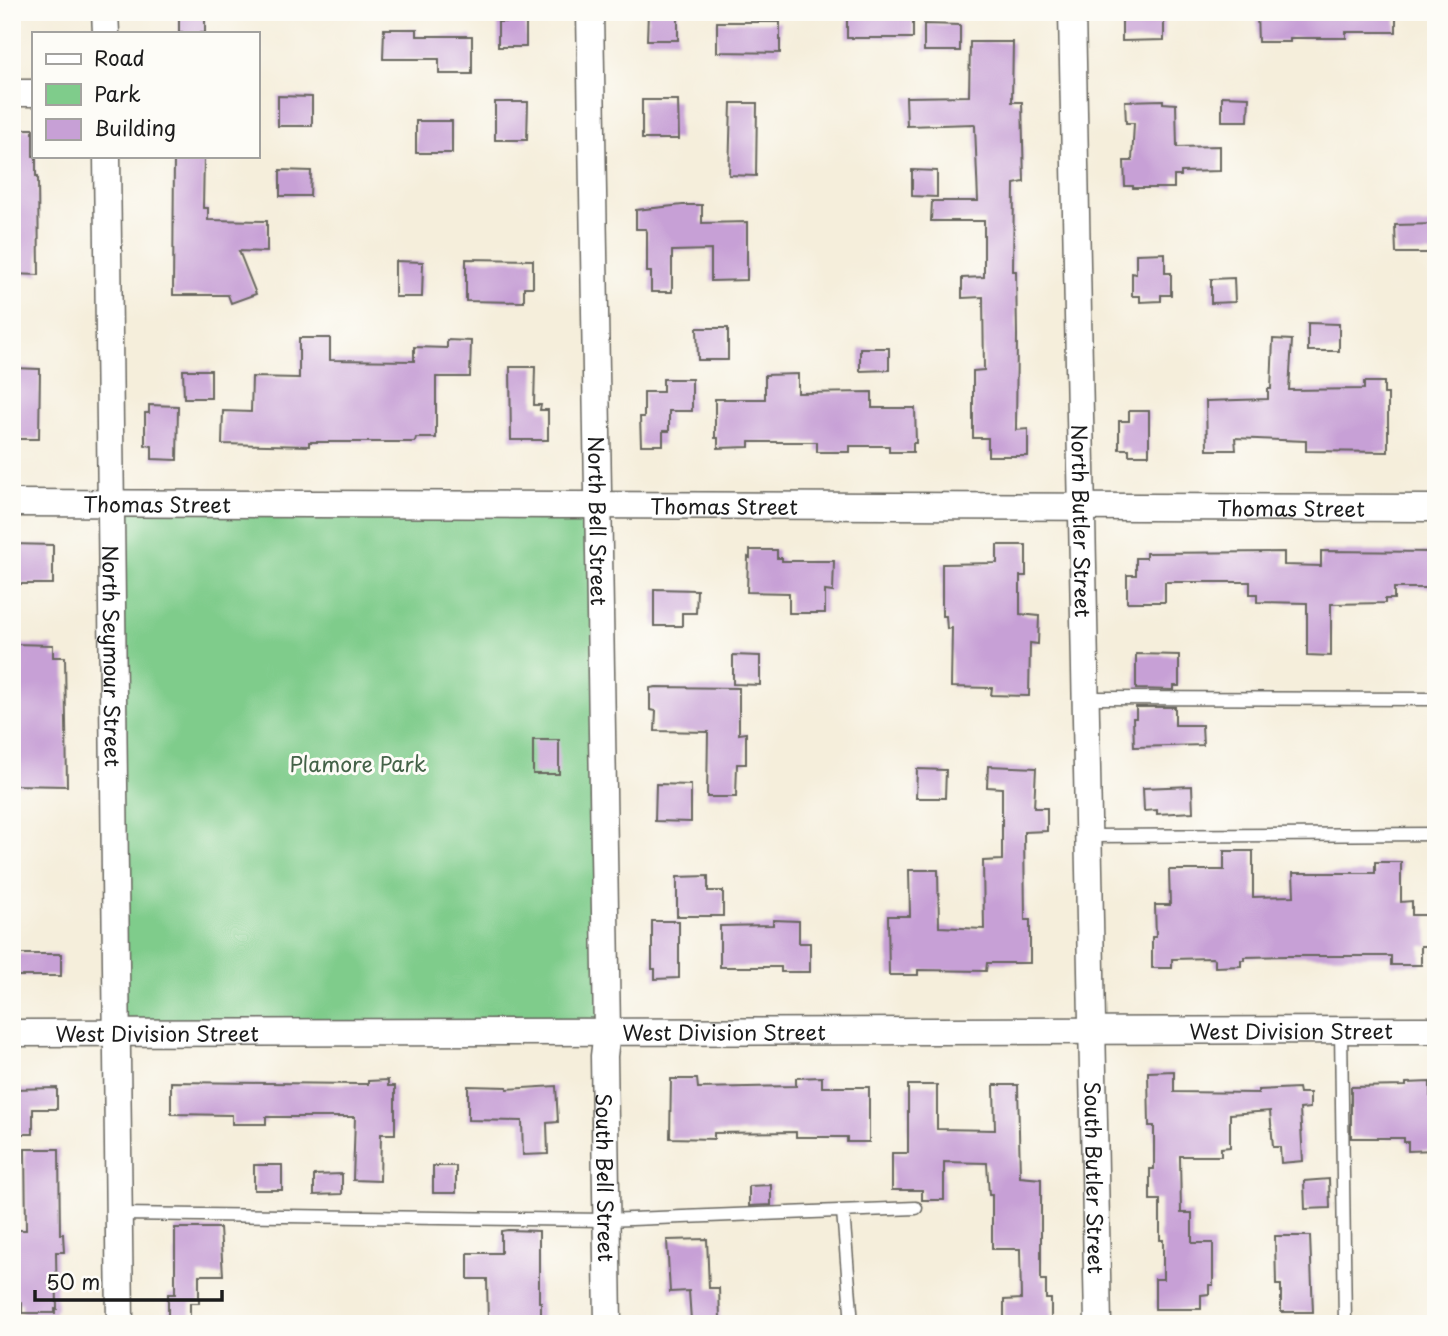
<svg xmlns="http://www.w3.org/2000/svg" width="1448" height="1336" viewBox="0 0 1448 1336" font-family="'Playpen Sans',sans-serif">
  <style>
    .green { fill: #7fcc8b; stroke: #4e7454; stroke-width: 2 }
    .building { fill: #c7a0d6 }
    .lines { fill: none; stroke-linecap: round; stroke-linejoin: round }
    .service-casing { stroke: #68665f; stroke-width: 15 }
    .minor-casing { stroke: #68665f; stroke-width: 29 }
    .service { stroke: #fff; stroke-width: 12 }
    .minor { stroke: #fff; stroke-width: 26 }
    .labels { text-anchor: middle; dominant-baseline: central; stroke-width: 6; stroke-linejoin: round; paint-order: stroke }
    .street-label { font-size: 21px; fill: #1c1c1c; stroke: #fdfcf7 }
    .park-label { font-size: 21px; fill: #446248; stroke: #fdfcf7 }
  </style>
  <rect width="100%" height="100%" fill="#fdfcf7"/>
  <filter id="ink" filterUnits="userSpaceOnUse"><feTurbulence type="fractalNoise" baseFrequency=".0143" numOctaves="2"/><feDisplacementMap in="SourceGraphic" scale="14" xChannelSelector="R" yChannelSelector="G"/><feConvolveMatrix kernelMatrix="1 2 1 2 8 2 1 2 1" color-interpolation-filters="sRGB"/></filter>
  <filter id="wash" filterUnits="userSpaceOnUse"><feTurbulence type="fractalNoise" baseFrequency=".00686" numOctaves="4" result="noise"/><feDisplacementMap in="SourceGraphic" scale="28" xChannelSelector="R" yChannelSelector="G"/><feGaussianBlur stdDeviation="1.57" result="paint"/><feColorMatrix in="noise" values="0 0 0 0 0 0 0 0 0 0 0 0 0 0 0 0 0 1.4 0 .05"/><feComposite in="paint" operator="in"/></filter>
  <g filter="url(#wash)">
    <rect width="100%" height="100%" fill="#f5eedb"/>
    <!-- green -->
    <path class="green" d="M111,504L598,505L607,1031L117,1033Z"/>
    <g id="blocks">
      <!-- building -->
      <path class="building" d="M648,12H678V40H647Z
        M847,12H913V38H847Z
        M1129,12H1164V40L1122,41V15H1129Z
        M1257,12H1396V32H1346V38H1290V42H1258Z
        M179,14H205V33H179Z
        M498,22H526V47H498Z
        M717,22H780V53L717,52Z
        M924,24L960,25V51H924Z
        M384,29H417V36H472V74H439V59H383Z
        M970,42H1013L1012,102H1022L1024,182L1014,184L1013,271H1016L1017,335L1016,430L1028,429V456H988V438H973V371L984,370L983,297L962,298V278L984,277V221H931L932,201H978L975,126L974,124L907,126L906,97L969,96Z
        M278,96L312,97V126H278Z
        M1222,96L1249,97L1248,121H1222Z
        M642,100H678L679,139H642Z
        M1163,100V103L1176,104L1177,147L1220,146V171L1181,172V176H1174V188H1133V186H1125L1124,161H1132L1134,123H1126L1125,101Z
        M495,102H528L527,140H495Z
        M731,103H757L756,176L729,175Z
        M416,121H452V153H416Z
        M12,129H33V156H36V176H38L39,275L12,274Z
        M174,156H204L203,208H208V220L267,221V252L239,251L256,294L231,303L228,295H173Z
        M280,170L311,171L310,196H280Z
        M912,170L937,171V197L912,196Z
        M683,205H702V223L747,222V280L711,281V250L672,251V292H651V272H647V232L646,229H636V210Z
        M1436,224V253H1396L1395,225Z
        M1165,253V273H1171V295H1161V301L1140,302V296H1132V273L1136,274V254Z
        M466,259L533,260V287H524V302L466,301Z
        M395,261L423,262L422,297H395Z
        M1234,278L1235,302L1211,303V279Z
        M1308,323L1339,324V351H1308Z
        M697,328H728V360H698Z
        M299,338H330V360L414,361V347L447,348V340L471,341L470,377H436V438H416L415,442H309V446L222,444L223,411L251,412L252,377L299,378Z
        M1273,339L1292,340L1289,390L1364,389V382H1384V394H1388V452L1306,451V441L1235,438L1236,450H1207L1206,401L1268,399V389H1271Z
        M860,348H889V370L860,371Z
        M510,367H535L534,405H541L540,410H548V440H511Z
        M12,368L40,369L39,439H12Z
        M183,370H211V398H184Z
        M798,374V393L872,392V408H915L916,443H913V452H889V446H850V452H817V442H749V447L718,448V438H715V399H765V375Z
        M663,379H692V411H669V431H663V445H641L640,417H644V392H663Z
        M149,405L178,406L177,460L152,459V446L145,445V413H149Z
        M1129,411H1149V455H1129V449H1119V421H1129Z
        M12,544L53,545V584H12Z
        M997,545H1026V576H1020V614L1039,616L1038,644L1030,643L1029,696L991,695L992,688L951,687L952,628L947,629L946,616H942V564L997,563Z
        M750,550H777V558H782V561H834L833,592L825,591V613H789V593L747,592L748,557L750,558Z
        M1321,551L1436,552V588H1394V599H1385V603L1331,604V656L1307,655V603L1257,602V594H1250V582H1165V602H1127V575H1136V558H1146V553L1284,552V565L1321,566Z
        M654,589L697,590L696,613H682V626H654Z
        M14,644L53,645V657H65L67,786L12,785Z
        M1136,654L1179,655V686H1174V690L1136,689Z
        M733,655L760,656V685L733,684Z
        M656,687L739,688V734L746,733V764H737L736,797H707L708,732L655,731L656,711L650,710V688Z
        M1136,707H1175V725H1202L1203,745L1134,747L1133,718H1136Z
        M533,740H559V774H533Z
        M988,766L1036,768L1034,808H1047V831L1024,832L1025,920H1030V963H987L986,971L918,970V975H889L888,916H910L909,870H938L939,927L984,929L983,861L1002,860V788L987,787Z
        M917,769L946,770L945,798H916Z
        M656,784L691,785V822L655,821Z
        M1192,786L1193,812L1157,814V810L1144,811L1143,788Z
        M1224,851H1253V897L1294,896L1293,873H1375V862H1401V902L1412,901V915H1427L1428,946H1421V965H1391V956H1288L1244,957V960H1241V966L1215,967V960L1212,958L1172,959V968H1152V937H1156L1155,905H1170L1169,870H1224Z
        M708,876V891H723V916H677V877Z
        M773,920L799,921V943H810V972H781V967H720V926L773,925Z
        M652,921H679V978L655,979V969H652Z
        M12,954H61V976H12Z
        M1174,1071V1092L1258,1093V1090L1298,1088L1299,1093H1310V1108L1300,1109L1303,1161L1281,1163L1280,1147H1273L1270,1111L1230,1114V1147L1221,1148V1156H1180L1181,1213H1192V1243H1213V1285H1209V1294L1201,1295V1309H1155V1279H1163V1240H1160V1200H1150V1169H1154V1126H1149L1148,1072Z
        M822,1077V1087H869V1142H847V1137H796V1132L714,1133V1139L670,1138L671,1079H697L698,1088L796,1086V1078Z
        M388,1080V1086H395V1134H381L380,1181L353,1180L355,1117H266V1124H232V1115L171,1114V1082L358,1084H368V1081Z
        M1430,1082V1096H1436V1150L1408,1151V1142H1404V1138H1351V1087L1406,1086V1083Z
        M908,1085H937V1129L995,1130L994,1085H1018L1020,1177L1041,1179V1280H1046V1299H1051V1324H1004V1300L1021,1299L1020,1249H992V1195H989L987,1163L944,1162V1200H922V1190H892V1153H908Z
        M468,1086L507,1087V1089L556,1086L558,1122L547,1123L548,1154L523,1155L522,1121L468,1120Z
        M57,1088V1109H33V1134H12V1089Z
        M25,1149H59L60,1234H63L64,1252H56L57,1309H55V1313H22V1303H13L12,1230H26Z
        M254,1165H282V1190H254Z
        M433,1166H456V1193H433Z
        M342,1174V1194L314,1195V1175Z
        M1329,1179L1330,1208L1305,1209L1304,1181Z
        M771,1185V1205L749,1206V1186Z
        M175,1228H220L223,1275H199V1303H190V1318H168V1294H175Z
        M508,1230L539,1231V1302H541V1324H488L487,1279H468V1253H501V1231Z
        M1275,1236H1310L1313,1312H1281V1285H1276Z
        M707,1239L709,1288H719L720,1319L691,1320L689,1291L670,1292L667,1240Z"/>
    </g>
  </g>
  <g filter="url(#ink)">
    <use href="#blocks" fill-opacity="0" stroke="#68665f" stroke-width="2"/>
    <g class="lines">
      <defs>
        <path id="service" d="M1085,698L1436,699
          M1088,836L1436,834
          M1341,1030L1345,1324
          M843,1211L852,1324
          M119,1214L606,1220L916,1208"/>
        <g id="minor">
          <path d="M105,12L106,33"/>
          <path id="s1" d="M590,12L607,1031L604,1056L608,1324"/>
          <path id="s2" d="M1072,12L1098,1324"/>
          <path d="M12,93H33"/>
          <path id="s3" d="M107,156L120,1324"/>
          <path id="s4" d="M12,503L1436,508"/>
          <path id="s5" d="M12,1033L1436,1030"/>
        </g>
      </defs>
      <!-- service casing -->
      <use href="#service" class="service-casing"/>
      <!-- minor casing -->
      <use href="#minor" class="minor-casing"/>
      <!-- service -->
      <use href="#service" class="service"/>
      <!-- minor -->
      <use href="#minor" class="minor"/>
    </g>
  </g>
  <g class="labels">
    <!-- street labels -->
    <g class="street-label">
      <text stroke="none"><textPath href="#s4" startOffset="145">Thomas Street</textPath></text>
      <text stroke="none"><textPath href="#s4" startOffset="712">Thomas Street</textPath></text>
      <text stroke="none"><textPath href="#s4" startOffset="1279">Thomas Street</textPath></text>
      <text stroke="none"><textPath href="#s1" startOffset="509">North Bell Street</textPath></text>
      <text stroke="none"><textPath href="#s2" startOffset="509">North Butler Street</textPath></text>
      <text stroke="none"><textPath href="#s3" startOffset="500">North Seymour Street</textPath></text>
      <text stroke="none"><textPath href="#s5" startOffset="1279">West Division Street</textPath></text>
      <text stroke="none"><textPath href="#s5" startOffset="712">West Division Street</textPath></text>
      <text stroke="none"><textPath href="#s5" startOffset="145">West Division Street</textPath></text>
      <text stroke="none"><textPath href="#s2" startOffset="1166">South Butler Street</textPath></text>
      <text stroke="none"><textPath href="#s1" startOffset="1166">South Bell Street</textPath></text>
    </g>
    <!-- park labels -->
    <g class="park-label">
      <text x="358" y="763">Plamore Park</text>
    </g>
  </g>
  <!-- margin -->
  <rect width="1448" height="1336" fill="none" stroke="#fdfcf7" stroke-width="42"/>
  <!-- legend -->
  <rect x="32" y="32" width="228" height="126" fill="#fdfcf7" stroke="#a3a29f" stroke-width="2"/>
  <rect x="46" y="54" width="35" height="10" fill="#ffffff" stroke="#a3a29f" stroke-width="2"/>
  <text x="94" y="66" font-size="21" fill="#1c1c1c">Road</text>
  <rect x="46" y="84" width="35" height="21" fill="#7fcc8b" stroke="#a3a29f" stroke-width="2"/>
  <text x="94" y="102" font-size="21" fill="#1c1c1c">Park</text>
  <rect x="46" y="119" width="35" height="21" fill="#c7a0d6" stroke="#a3a29f" stroke-width="2"/>
  <text x="94" y="136" font-size="21" fill="#1c1c1c">Building</text>
  <!-- scale -->
  <path d="M35 1290v10h187v-10" fill="none" stroke="#1c1c1c" stroke-width="3.5"/>
  <text x="46" y="1290" font-size="21" fill="#1c1c1c" stroke="#fdfcf7" stroke-width="5" paint-order="stroke">50 m</text>
</svg>
